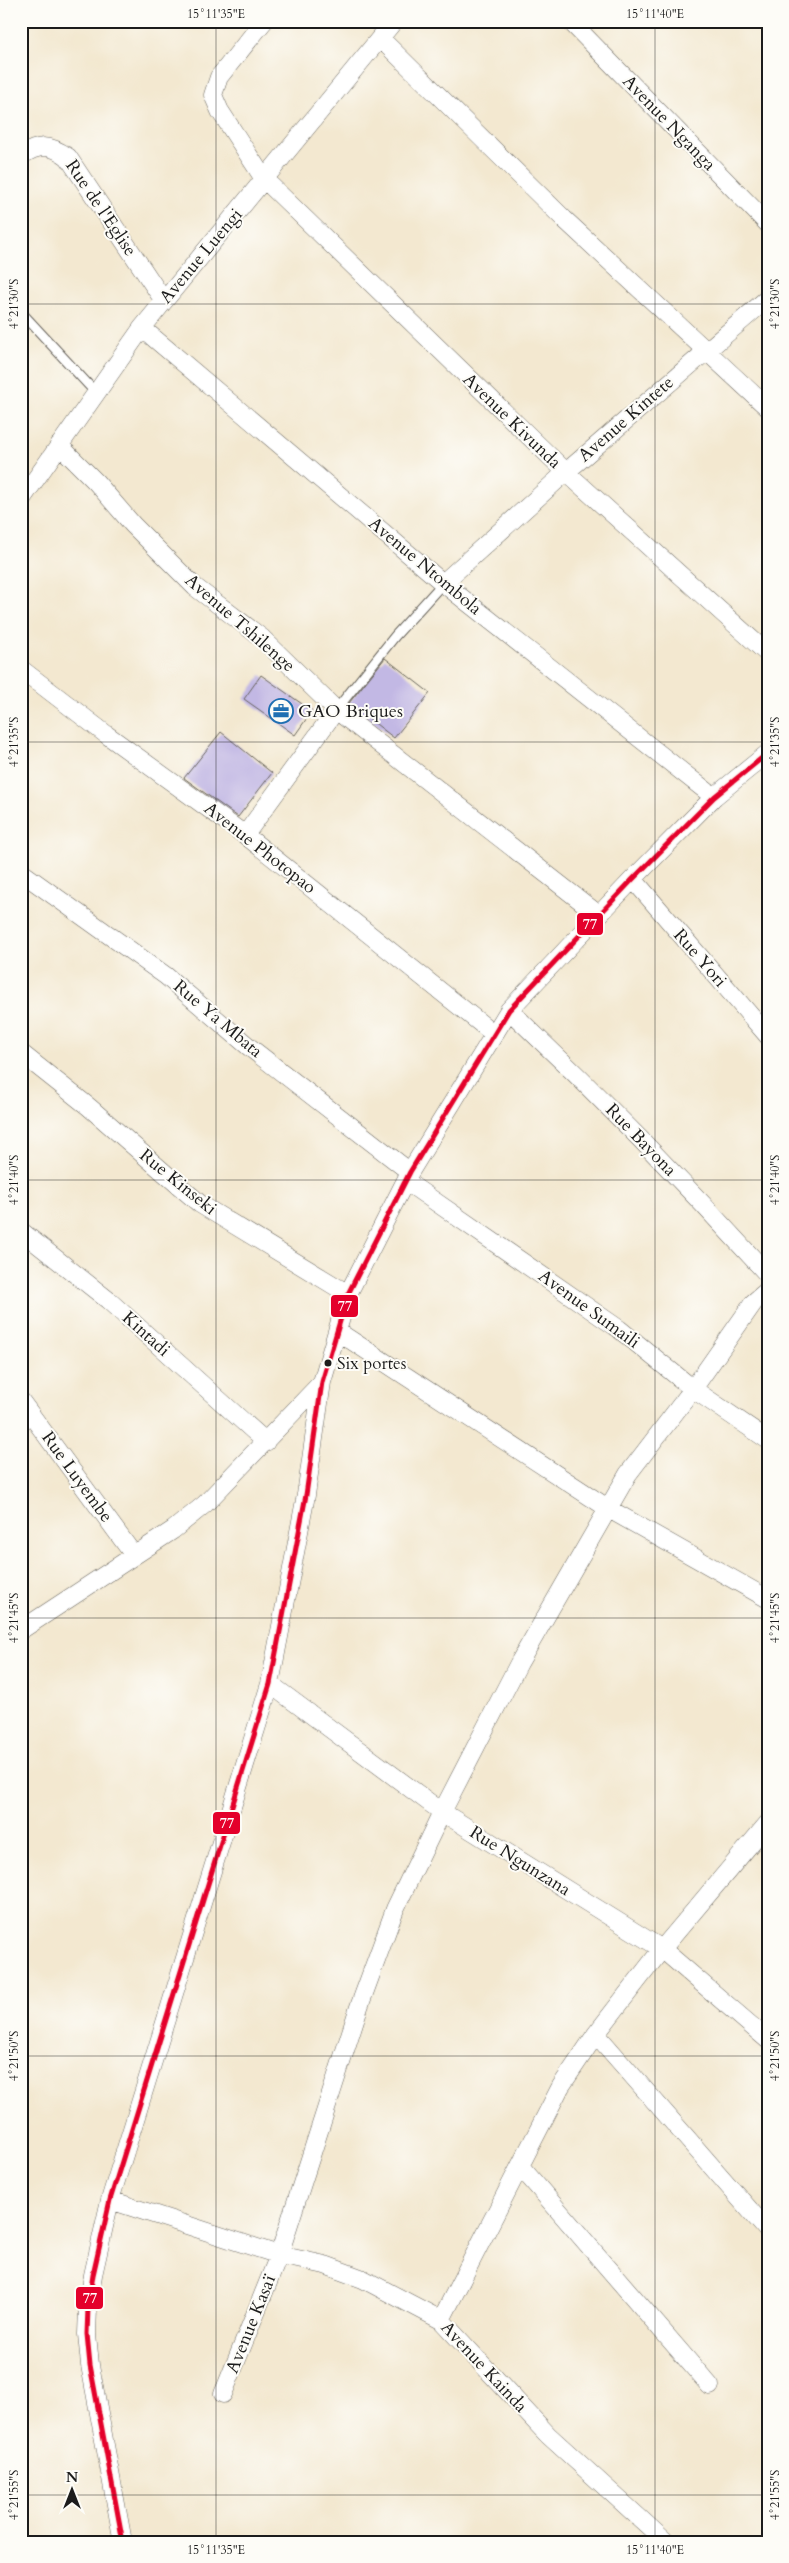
<svg xmlns="http://www.w3.org/2000/svg" width="789" height="2563" viewBox="0 0 789 2563" font-family="Cardo,serif">
  <style>
    .building { fill: #c2b8e4 }
    .lines { fill: none; stroke-linecap: round; stroke-linejoin: round }
    .service-casing { stroke: #67635b; stroke-width: 11 }
    .minor-casing { stroke: #67635b; stroke-width: 19 }
    .service { stroke: #fff; stroke-width: 9 }
    .minor { stroke: #fff; stroke-width: 18 }
    .bus-1-casing { stroke: #fdfcf7; stroke-width: 9 }
    .bus-1 { stroke: #e4002b; stroke-width: 5 }
    .ticks { fill: none; stroke: #1c1c1c; stroke-width: 1; stroke-opacity: 0.45 }
    .bus-dot { fill: #1c1c1c; stroke: #fdfcf7; stroke-width: 2 }
    .labels { text-anchor: middle; dominant-baseline: central; stroke-width: 4; stroke-linejoin: round; paint-order: stroke }
    .bus-label { font-size: 17px; fill: #1c1c1c; stroke: #fdfcf7; text-anchor: start }
    .street-label { font-size: 18px; fill: #1c1c1c; stroke: #fdfcf7 }
    .poi-label { font-size: 18px; fill: #1c1c1c; stroke: #fdfcf7; text-anchor: start }
    .line-badge { stroke: #fdfcf7; stroke-width: 2 }
    .badge-label { font-size: 14px; text-anchor: middle; font-weight: bold; fill: #fff }
    .neatline { fill: none; stroke: #1c1c1c; stroke-width: 2 }
    .ticks-label { font-size: 12px; text-anchor: middle; fill: #1c1c1c }
  </style>
  <rect width="100%" height="100%" fill="#fdfcf7"/>
  <filter id="ink" filterUnits="userSpaceOnUse"><feTurbulence type="fractalNoise" baseFrequency=".02" numOctaves="2"/><feDisplacementMap in="SourceGraphic" scale="10" xChannelSelector="R" yChannelSelector="G"/><feConvolveMatrix kernelMatrix="1 2 1 2 8 2 1 2 1" color-interpolation-filters="sRGB"/></filter>
  <filter id="wash" filterUnits="userSpaceOnUse"><feTurbulence type="fractalNoise" baseFrequency=".0096" numOctaves="4" result="noise"/><feDisplacementMap in="SourceGraphic" scale="20" xChannelSelector="R" yChannelSelector="G"/><feGaussianBlur stdDeviation="1.12" result="paint"/><feColorMatrix in="noise" values="0 0 0 0 0 0 0 0 0 0 0 0 0 0 0 0 0 1.4 0 .05"/><feComposite in="paint" operator="in"/></filter>
  <g filter="url(#wash)">
    <rect width="100%" height="100%" fill="#f3e8d0"/>
    <g id="blocks">
      <!-- building -->
      <path class="building" d="M385,658L430,693L394,738L349,703Z
        M261,675L312,711L295,735L244,699Z
        M221,732L272,773L238,817L184,778Z"/>
    </g>
  </g>
  <g filter="url(#ink)">
    <use href="#blocks" fill-opacity="0" stroke="#67635b" stroke-width="1"/>
    <g class="lines">
      <defs>
        <path id="service" d="M21,312L96,393
          M336,710L395,636L443,583"/>
        <path id="minor" d="M264,21L219,77L213,95L220,111L264,179L566,472L768,654
          M570,21L768,224
          M381,39L564,219L768,408
          M21,156C39,144 50,144 68,157L164,301
          M142,328L443,583L714,797
          M59,445L96,482L133,525L195,587L262,638L336,710L599,915
          M21,500L142,328L394,21
          M443,583L566,472L768,298
          M21,669L107,735L245,835L494,1034
          M245,835L336,710
          M21,872L166,976L248,1046L410,1172
          M633,879L768,1036
          M509,1010C599,1095 685,1183 768,1275
          M21,1053L89,1107L200,1204L348,1294
          M407,1182L619,1329L693,1389L768,1440
          M21,1231L108,1300L266,1442
          M337,1331L609,1509L768,1599
          M21,1401L133,1554
          M21,1630L173,1530L205,1504L322,1382
          M270,1684L442,1812L662,1949L768,2040
          M596,2034L768,2231
          M520,2166L710,2386
          M110,2200L279,2255L325,2265L363,2279L441,2320L548,2435L666,2542
          M441,2320L561,2086L596,2034L662,1949L768,1823
          M223,2394L279,2255L359,2007L395,1909L442,1812L519,1663L628,1474L693,1389L754,1302L768,1290
          M123,2542L90,2365L87,2334L88,2308L93,2275L110,2200L270,1684L306,1495L322,1382L348,1294L410,1172L509,1010L633,879L714,797L768,753"/>
      </defs>
      <!-- service casing -->
      <use href="#service" class="service-casing"/>
      <!-- minor casing -->
      <use href="#minor" class="minor-casing"/>
      <!-- service -->
      <use href="#service" class="service"/>
      <!-- minor -->
      <use href="#minor" class="minor"/>
      <defs>
        <path id="bus-1" d="M123,2542L90,2365L87,2334L88,2308L93,2275L110,2200L270,1684L306,1495L322,1382L348,1294L410,1172L509,1010L633,879L714,797L768,753"/>
      </defs>
      <!-- bus-1 casing -->
      <use href="#bus-1" class="bus-1-casing"/>
      <!-- bus-1 -->
      <use href="#bus-1" class="bus-1"/>
    </g>
  </g>
  <!-- ticks -->
  <path class="ticks" d="M216,21V2542M655,21V2542M21,304H768M21,742H768M21,1180H768M21,1618H768M21,2056H768M21,2495H768"/>
  <!-- icons -->
  <defs>
    <symbol id="office-ring" viewBox="-11 -11 22 22"><circle r="9.5" fill="#fdfcf7" stroke="#1f6fb2" stroke-width="1.5"/><path d="M-6-3h4V-5.5h4V-3h4V5H-6ZM-1-4.5V-3h2v-1.5ZM-6 0V1H6V0Z" fill="#1f6fb2"/></symbol>
  </defs>
  <g fill-rule="evenodd">
    <use href="#office-ring" x="267" y="697" width="28" height="28"/>
  </g>
  <!-- markers -->
  <circle class="bus-dot" cx="328" cy="1363" r="4.5"/>
  <g class="labels">
    <!-- bus labels -->
    <g class="bus-label">
      <text x="337" y="1363">Six portes</text>
    </g>
    <!-- street labels -->
    <g class="street-label">
      <text transform="translate(669 123) rotate(46)">Avenue Nganga</text>
      <text transform="translate(101 208) rotate(56)">Rue de l'Eglise</text>
      <text transform="translate(201 256) rotate(-50)">Avenue Luengi</text>
      <text transform="translate(626 419) rotate(-41)">Avenue Kintete</text>
      <text transform="translate(512 421) rotate(44)">Avenue Kivunda</text>
      <text transform="translate(425 566) rotate(40)">Avenue Ntombola</text>
      <text transform="translate(240 623) rotate(41)">Avenue Tshilenge</text>
      <text transform="translate(260 848) rotate(38)">Avenue Photopao</text>
      <text transform="translate(700 958) rotate(49)">Rue Yori</text>
      <text transform="translate(218 1019) rotate(40)">Rue Ya Mbata</text>
      <text transform="translate(641 1140) rotate(46)">Rue Bayona</text>
      <text transform="translate(178 1182) rotate(39)">Rue Kinseki</text>
      <text transform="translate(589 1309) rotate(36)">Avenue Sumaili</text>
      <text transform="translate(146 1334) rotate(42)">Kintadi</text>
      <text transform="translate(77 1477) rotate(54)">Rue Luyembe</text>
      <text transform="translate(520 1861) rotate(32)">Rue Ngunzana</text>
      <text transform="translate(251 2324) rotate(-68)">Avenue Kasaï</text>
      <text transform="translate(484 2367) rotate(47)">Avenue Kainda</text>
    </g>
    <!-- poi labels -->
    <g class="poi-label">
      <text x="298" y="711">GAO Briques</text>
    </g>
  </g>
  <g class="line-badge">
    <rect x="576" y="912" width="28" height="24" rx="5" fill="#e4002b"/>
    <rect x="330" y="1294" width="29" height="24" rx="5" fill="#e4002b"/>
    <rect x="212" y="1811" width="29" height="24" rx="5" fill="#e4002b"/>
    <rect x="75" y="2286" width="29" height="24" rx="5" fill="#e4002b"/>
  </g>
  <g class="badge-label">
    <text x="590" y="929">77</text>
    <text x="345" y="1311">77</text>
    <text x="227" y="1828">77</text>
    <text x="90" y="2303">77</text>
  </g>
  <!-- margin -->
  <rect width="789" height="2563" fill="none" stroke="#fdfcf7" stroke-width="55"/>
  <!-- north arrow -->
  <g transform="translate(72 2490)" stroke="#fdfcf7" stroke-width="4" paint-order="stroke">
  <path d="M0-4L9 19L0 12L-9 19Z" fill="#1c1c1c"/>
  <text y="-8" font-size="14" font-weight="bold" text-anchor="middle" fill="#1c1c1c">N</text>
  </g>
  <rect x="28" y="28" width="734" height="2508" class="neatline"/>
  <g class="ticks-label">
    <text x="216" y="18">15°11'35"E</text>
    <text x="655" y="18">15°11'40"E</text>
    <text transform="translate(14 304) rotate(-90)" y="4">4°21'30"S</text>
    <text transform="translate(775 304) rotate(-90)" y="4">4°21'30"S</text>
    <text transform="translate(14 742) rotate(-90)" y="4">4°21'35"S</text>
    <text transform="translate(775 742) rotate(-90)" y="4">4°21'35"S</text>
    <text transform="translate(14 1180) rotate(-90)" y="4">4°21'40"S</text>
    <text transform="translate(775 1180) rotate(-90)" y="4">4°21'40"S</text>
    <text transform="translate(14 1618) rotate(-90)" y="4">4°21'45"S</text>
    <text transform="translate(775 1618) rotate(-90)" y="4">4°21'45"S</text>
    <text transform="translate(14 2056) rotate(-90)" y="4">4°21'50"S</text>
    <text transform="translate(775 2056) rotate(-90)" y="4">4°21'50"S</text>
    <text transform="translate(14 2495) rotate(-90)" y="4">4°21'55"S</text>
    <text transform="translate(775 2495) rotate(-90)" y="4">4°21'55"S</text>
    <text x="216" y="2554">15°11'35"E</text>
    <text x="655" y="2554">15°11'40"E</text>
  </g>
</svg>
